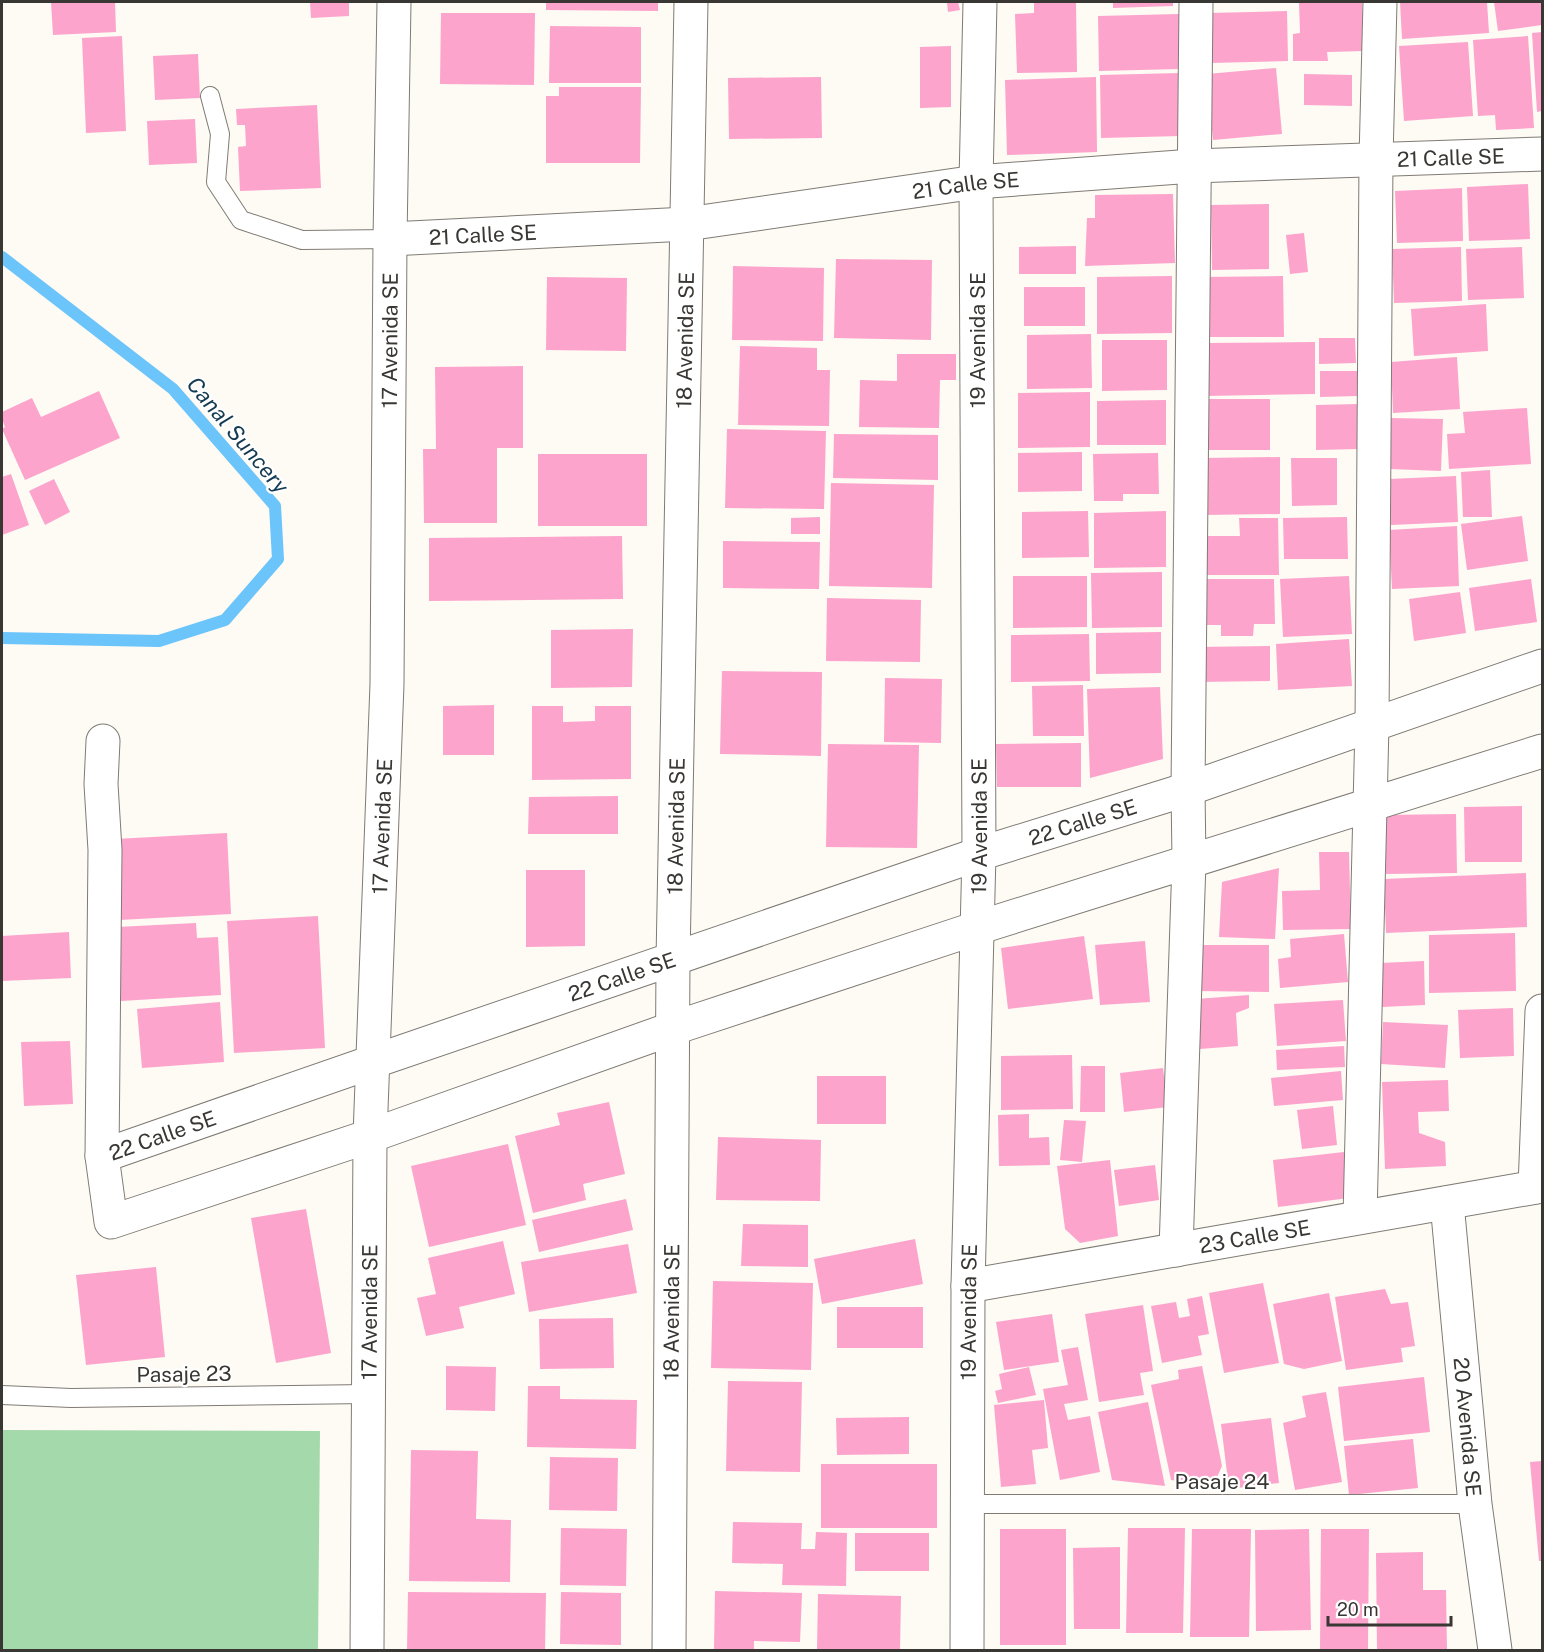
<svg xmlns="http://www.w3.org/2000/svg" width="1544" height="1652" viewBox="0 0 1544 1652" font-family="'Public Sans',sans-serif">
  <style>
    .green { fill: #a4d9ab }
    .lines { fill: none; stroke-linecap: round; stroke-linejoin: round }
    .stream { stroke: #6bc4fa; stroke-width: 12 }
    .building { fill: #fca4cc }
    .lane-casing { stroke: #7f7b74; stroke-width: 20 }
    .street-casing { stroke: #7f7b74; stroke-width: 35 }
    .lane { stroke: #fff; stroke-width: 18 }
    .street { stroke: #fff; stroke-width: 33 }
    .labels { text-anchor: middle; dominant-baseline: central; stroke-width: 4.5; stroke-linejoin: round; paint-order: stroke }
    .street-label { font-size: 21px; fill: #393734; stroke: #fff }
    .water-label { font-size: 22px; font-style: italic; fill: #133a50; stroke: #fff }
  </style>
  <rect width="100%" height="100%" fill="#fefaf4"/>
  <!-- green -->
  <path class="green" d="M2,1430L320,1431L318,1650H2Z"/>
  <g class="lines">
    <!-- stream -->
    <path class="stream" d="M2,257L173,389L275,506L278,559L225,620L159,641L2,638"/>
  </g>
  <!-- building -->
  <path class="building" d="M51,2H115L116,32L53,35Z
    M310,2H349V16L311,18Z
    M546,2H658V11L546,10Z
    M947,2H958L960,10L948,12Z
    M1034,2H1076L1077,72L1017,73L1015,14L1034,13Z
    M1113,2H1173V6L1113,8Z
    M1299,2H1362L1364,51L1327,52L1328,61H1293V34L1300,33Z
    M1400,2H1487L1489,33L1402,39Z
    M1494,2H1542V25L1498,31Z
    M1287,11L1288,61L1210,63L1209,13Z
    M441,13H535L534,85L440,84Z
    M1179,14V69L1099,71L1098,16Z
    M550,26L641,27V83H549Z
    M1542,32V111L1537,112L1532,33Z
    M122,36L126,131L86,133L82,38Z
    M1528,36L1534,128L1496,130L1495,115L1478,116L1473,40Z
    M1468,42L1473,116L1404,121L1399,46Z
    M951,46V107L920,108V47Z
    M198,54L200,98L155,100L153,56Z
    M1276,68L1282,134L1213,140L1207,74Z
    M1180,73L1181,136L1101,138L1100,75Z
    M1304,74L1352,75V106L1304,105Z
    M821,77L822,138L729,139L728,78Z
    M1096,77L1097,152L1007,155L1005,80Z
    M559,87H641L640,163H546V96H559Z
    M317,105L321,188L240,191L238,147L246,146L245,125H237L236,109Z
    M195,119L197,163L149,165L147,121Z
    M1528,184L1530,239L1469,241L1467,187Z
    M1462,188L1463,241L1397,243L1395,191Z
    M1173,194L1175,263L1085,266L1087,218H1095V195Z
    M1269,204V269L1212,270L1211,205Z
    M1304,233L1308,272L1290,274L1286,235Z
    M1076,246V274H1019V247Z
    M1461,247L1462,301L1394,303L1392,249Z
    M1522,247L1524,298L1468,300L1466,249Z
    M836,259L932,260L931,340L834,338Z
    M733,266L824,268L823,341L732,340Z
    M1172,276V333L1097,334V277Z
    M1283,276L1284,337H1202V277Z
    M547,277L627,278L626,351L546,350Z
    M1024,287H1085V326H1024Z
    M1486,304L1488,351L1414,356L1411,309Z
    M1091,334L1092,388L1027,389V335Z
    M1319,338H1355L1356,363L1319,364Z
    M1102,340H1167V390L1102,391Z
    M1315,342V394L1205,396L1204,343Z
    M740,346L817,348V370H830L829,426L738,425Z
    M897,354H956V380H940L939,428L859,427L860,380L897,381Z
    M1457,357L1460,409L1393,413L1391,362Z
    M523,366V448H497V523H424L423,449H436L435,367Z
    M1320,371H1357V396L1320,397Z
    M99,391L120,438L25,480L2,429L5,427L2,419V412L32,398L41,417Z
    M1090,392V447L1018,448V393Z
    M1205,399H1270V450H1206Z
    M1166,400V445H1097V401Z
    M1358,404V449L1316,450V405Z
    M1527,408L1531,464L1449,469L1447,434L1465,433L1463,412Z
    M1391,418L1443,419L1441,471L1390,469Z
    M727,429L826,431L824,509L725,508Z
    M834,434L938,435V480L833,478Z
    M1082,452V491L1018,492V453Z
    M1158,453L1159,494H1123V501H1094L1093,454Z
    M538,454H647V526H538Z
    M1280,457V514L1204,515L1203,458Z
    M1291,458H1337V505L1292,506Z
    M1490,470L1492,517H1463L1461,472Z
    M11,474L29,525L2,535V477Z
    M1456,476L1458,522L1391,525L1389,479Z
    M54,479L70,512L45,525L29,491Z
    M831,483L934,485L932,588L829,586Z
    M1088,511L1089,557L1022,558V512Z
    M1166,511V567L1094,568V513Z
    M1522,516L1528,561L1467,570L1461,524Z
    M820,517V534H791V518Z
    M1347,517L1348,559H1284L1283,518Z
    M1239,518H1278L1279,575H1204L1203,536H1240Z
    M1457,526L1459,586L1392,589L1389,530Z
    M622,536L623,599L429,601V538Z
    M723,541L820,542L819,589L723,588Z
    M1162,572V627L1092,628L1091,573Z
    M1013,576H1087V627L1013,628Z
    M1349,576L1352,634L1283,637L1280,579Z
    M1204,579H1274L1275,624H1254L1253,636H1221V625H1204Z
    M1531,579L1537,622L1475,631L1469,588Z
    M1460,592L1466,633L1414,641L1409,599Z
    M827,598L921,600L920,662L826,661Z
    M633,629L632,687L551,688V630Z
    M1161,632V673L1096,674V633Z
    M1089,634L1090,681L1011,682V635Z
    M1349,639L1352,686L1278,690L1276,644Z
    M1270,646V681L1196,682V647Z
    M722,671L822,672L821,756L720,754Z
    M885,678L942,679L941,743L884,742Z
    M1083,685L1084,736H1033L1032,686Z
    M1160,687L1163,759L1090,778L1087,689Z
    M494,705V755H443V706Z
    M532,706H563V722L595,721V706H631V779L532,780Z
    M1081,743V787H997L996,744Z
    M828,744L919,745L917,848L826,847Z
    M618,796V834H528L529,797Z
    M1522,806V862H1465L1464,807Z
    M1456,814L1457,873L1386,874L1385,815Z
    M227,833L231,914L119,920L115,839Z
    M1319,852H1349L1351,929L1283,930L1282,891L1320,890Z
    M1279,868L1275,939L1219,937L1222,882Z
    M526,870H585V946L526,947Z
    M1526,873L1527,927L1386,933L1384,879Z
    M318,916L325,1048L234,1053L227,921Z
    M196,923L197,938L218,937L221,995L121,1001L117,927Z
    M69,932L71,978L2,981V936Z
    M1515,933L1516,991L1429,993V935Z
    M1344,934L1348,982L1280,988L1278,959L1291,957L1290,939Z
    M1084,936L1093,999L1008,1009L1001,948Z
    M1145,941L1150,1002L1100,1005L1095,945Z
    M1197,945H1269V992L1197,991Z
    M1424,961L1425,1005L1382,1007L1381,963Z
    M1249,995V1008L1236,1013L1238,1046L1200,1049L1196,999Z
    M1343,1000L1346,1041L1277,1046L1274,1004Z
    M220,1002L224,1062L142,1068L137,1009Z
    M1513,1008L1514,1056L1460,1058L1458,1010Z
    M1383,1022L1448,1025L1445,1068L1381,1064Z
    M70,1041L73,1104L24,1106L21,1042Z
    M1344,1046L1345,1067L1277,1070L1276,1050Z
    M1072,1055L1073,1109L1001,1110V1056Z
    M1081,1066H1105V1112H1080Z
    M1163,1068L1168,1107L1124,1112L1120,1073Z
    M1341,1071L1343,1100L1274,1106L1271,1078Z
    M817,1076H886V1124H817Z
    M1448,1080L1449,1111L1418,1112L1419,1133L1445,1142L1446,1166L1385,1169L1382,1082Z
    M609,1102L625,1174L583,1184L586,1200L533,1213L515,1136L560,1125L557,1113Z
    M1333,1106L1337,1145L1302,1149L1297,1110Z
    M1029,1114V1138L1049,1137L1050,1165L999,1166L998,1115Z
    M1064,1120L1086,1121L1082,1162L1060,1160Z
    M718,1137L821,1140L820,1201L716,1200Z
    M508,1144L526,1225L429,1247L411,1166Z
    M1344,1152L1349,1198L1278,1207L1273,1160Z
    M1110,1160L1118,1236L1080,1243L1065,1229L1057,1166Z
    M1155,1165L1159,1200L1119,1206L1114,1170Z
    M626,1199L633,1230L539,1252L532,1220Z
    M306,1209L331,1353L276,1363L251,1218Z
    M743,1224L808,1225V1267L741,1266Z
    M915,1239L923,1284L822,1304L814,1259Z
    M503,1241L515,1294L459,1307L464,1328L426,1336L417,1298L436,1294L428,1258Z
    M628,1244L637,1293L529,1312L521,1262Z
    M156,1267L165,1357L86,1365L76,1275Z
    M713,1281L813,1283L811,1370L711,1368Z
    M1263,1283L1279,1363L1224,1373L1209,1293Z
    M1385,1289L1391,1304L1408,1302L1415,1346L1401,1348L1403,1362L1346,1370L1335,1297Z
    M1329,1293L1342,1361L1304,1369L1284,1364L1273,1304Z
    M1202,1296L1209,1334L1198,1336L1202,1355L1162,1363L1151,1306L1176,1302L1179,1318L1190,1316L1187,1299Z
    M1143,1305L1153,1371L1140,1373L1144,1395L1099,1402L1085,1314Z
    M837,1307H923V1348H837Z
    M1052,1314L1059,1362L1004,1370L996,1322Z
    M613,1318L614,1368L540,1369L539,1319Z
    M1078,1347L1088,1400L1064,1404L1068,1420L1090,1416L1100,1472L1060,1480L1043,1389L1068,1385L1061,1350Z
    M446,1366L496,1367L495,1411L446,1410Z
    M1202,1366L1222,1466L1213,1486L1171,1480L1151,1385L1179,1379L1178,1370Z
    M1029,1367L1036,1395L998,1403L995,1391L1002,1389L999,1374Z
    M1424,1377L1430,1432L1344,1441L1338,1387Z
    M728,1381L802,1382L800,1472L726,1471Z
    M528,1386H560V1399L637,1400L636,1449L527,1447Z
    M1326,1392L1342,1482L1295,1490L1283,1423L1306,1417L1302,1396Z
    M1044,1400L1048,1448L1032,1450L1036,1484L1001,1487L994,1405Z
    M1148,1402L1165,1486L1112,1480L1098,1412Z
    M909,1417V1454L837,1455L836,1418Z
    M1271,1418L1279,1483L1229,1489L1221,1424Z
    M1413,1439L1418,1488L1349,1495L1344,1446Z
    M411,1450L478,1451L476,1519L511,1520L510,1582L409,1581Z
    M550,1457L618,1458L617,1511L549,1510Z
    M1542,1461V1561H1539L1530,1462Z
    M821,1464H937V1528H821Z
    M733,1522L802,1523L801,1549H815L816,1532L847,1533L846,1586L782,1585L783,1564L732,1563Z
    M561,1528L627,1529L626,1586L560,1585Z
    M1128,1528H1185L1183,1633H1126Z
    M1000,1529H1066V1645H1000Z
    M1192,1529H1251L1249,1637H1190Z
    M1309,1529L1311,1630L1256,1631L1255,1530Z
    M1321,1529H1369L1368,1650H1320Z
    M855,1533H929V1571H855Z
    M1120,1547V1629H1074L1073,1548Z
    M1423,1552V1590H1446L1447,1650H1377L1376,1553Z
    M715,1591L802,1593L800,1642L754,1641V1650H714Z
    M408,1592L546,1593L545,1650H407Z
    M561,1592L621,1593V1645L560,1644Z
    M818,1594L901,1596L900,1650L817,1649Z"/>
  <g class="lines">
    <defs>
      <path id="lane" d="M210,96L220,134L216,182L241,220L302,240L390,239
        M2,1395L71,1398L368,1394
        M968,1504H1475"/>
      <g id="street">
        <path id="s1" d="M390,239L687,224L976,182L1193,166L1542,154"/>
        <path d="M103,741L101,784L105,850L102,1156L111,1222L370,1136L674,1028L977,928L1542,751"/>
        <path id="s2" d="M102,1156L372,1062L979,854L1188,789L1542,666"/>
        <path d="M1535,1187L1542,1011"/>
        <path id="s3" d="M1447,1203L1475,1504L1495,1650"/>
        <path d="M1360,1217L1372,725L1376,159L1380,2"/>
        <path d="M1176,1250L1189,862L1188,789L1196,2"/>
        <path id="s4" d="M968,1286L1542,1186"/>
        <path id="s5" d="M367,1650L370,1136L387,684L390,239L394,2"/>
        <path id="s6" d="M669,1650L673,960L691,2"/>
        <path id="s7" d="M967,1650L968,1286L979,854L976,182L980,2"/>
      </g>
    </defs>
    <!-- lane casing -->
    <use href="#lane" class="lane-casing"/>
    <!-- street casing -->
    <use href="#street" class="street-casing"/>
    <!-- lane -->
    <use href="#lane" class="lane"/>
    <!-- street -->
    <use href="#street" class="street"/>
  </g>
  <g class="labels">
    <!-- street labels -->
    <g class="street-label">
      <text stroke="none"><textPath href="#s1" startOffset="1065">21 Calle SE</textPath></text>
      <text stroke="none"><textPath href="#s1" startOffset="579">21 Calle SE</textPath></text>
      <text stroke="none"><textPath href="#s1" startOffset="93">21 Calle SE</textPath></text>
      <text stroke="none"><textPath href="#s5" startOffset="1310">17 Avenida SE</textPath></text>
      <text stroke="none"><textPath href="#s6" startOffset="1310">18 Avenida SE</textPath></text>
      <text transform="translate(977 340) rotate(-90)">19 Avenida SE</text>
      <text stroke="none"><textPath href="#s2" startOffset="1036">22 Calle SE</textPath></text>
      <text stroke="none"><textPath href="#s5" startOffset="824">17 Avenida SE</textPath></text>
      <text stroke="none"><textPath href="#s6" startOffset="824">18 Avenida SE</textPath></text>
      <text stroke="none"><textPath href="#s7" startOffset="824">19 Avenida SE</textPath></text>
      <text stroke="none"><textPath href="#s2" startOffset="550">22 Calle SE</textPath></text>
      <text stroke="none"><textPath href="#s2" startOffset="64">22 Calle SE</textPath></text>
      <text stroke="none"><textPath href="#s4" startOffset="291">23 Calle SE</textPath></text>
      <text stroke="none"><textPath href="#s5" startOffset="338">17 Avenida SE</textPath></text>
      <text stroke="none"><textPath href="#s6" startOffset="338">18 Avenida SE</textPath></text>
      <text stroke="none"><textPath href="#s7" startOffset="338">19 Avenida SE</textPath></text>
      <text transform="translate(184 1374) rotate(-1)">Pasaje 23</text>
      <text stroke="none"><textPath href="#s3" startOffset="225">20 Avenida SE</textPath></text>
      <text x="1222" y="1481">Pasaje 24</text>
    </g>
    <!-- water labels -->
    <g class="water-label">
      <text transform="translate(238 435) rotate(50)">Canal Suncery</text>
    </g>
  </g>
  <!-- border -->
  <rect width="1544" height="1652" fill="none" stroke="#393734" stroke-width="6"/>
  <!-- scale -->
  <path d="M1328 1616v9h123v-9" fill="none" stroke="#393734" stroke-width="3"/>
  <text x="1337" y="1616" font-size="18" fill="#393734" stroke="#ffffff" stroke-width="4.5" paint-order="stroke">20 m</text>
</svg>
